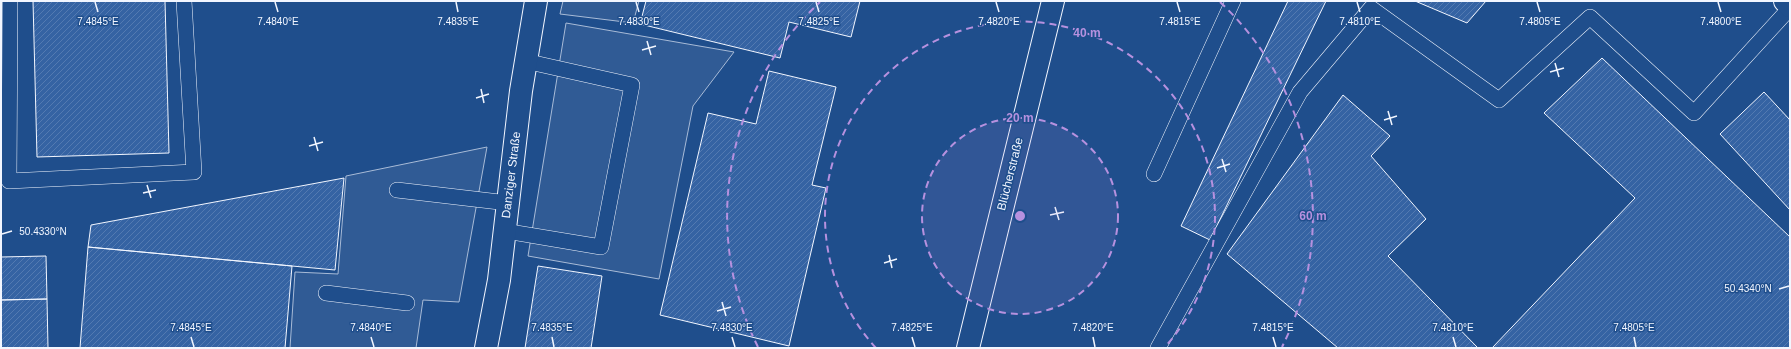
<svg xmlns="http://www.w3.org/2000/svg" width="1791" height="349" viewBox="0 0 1791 349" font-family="Helvetica,sans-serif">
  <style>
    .parking { fill: #305b95; stroke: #a8bbd7 }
    .building { fill: url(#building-hatch); stroke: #f2f6ff }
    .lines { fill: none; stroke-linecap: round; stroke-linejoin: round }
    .service-casing { stroke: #f2f6ff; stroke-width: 16 }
    .minor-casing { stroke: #f2f6ff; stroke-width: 24 }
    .tertiary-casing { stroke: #f2f6ff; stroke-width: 24 }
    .service { stroke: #1f4e8c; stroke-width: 15 }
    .minor { stroke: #1f4e8c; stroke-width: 22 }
    .tertiary { stroke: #1f4e8c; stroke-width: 22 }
    .ticks { fill: none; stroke: #f2f6ff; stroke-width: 1.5 }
    .ring { fill: none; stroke: #b691df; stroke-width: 2; stroke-dasharray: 7 5 }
    .labels { text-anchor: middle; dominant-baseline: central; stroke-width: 3; stroke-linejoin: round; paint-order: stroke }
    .street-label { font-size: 12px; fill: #f2f6ff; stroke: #1f4e8c }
    .ticks-label { font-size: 10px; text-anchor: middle; fill: #f2f6ff; stroke: #1f4e8c; stroke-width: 3; stroke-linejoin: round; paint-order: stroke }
    .centre { fill: #b691df; stroke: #1f4e8c; stroke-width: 2 }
    .ring-label { font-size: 12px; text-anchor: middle; font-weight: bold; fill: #b691df; stroke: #1f4e8c; stroke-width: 3; stroke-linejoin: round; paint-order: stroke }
  </style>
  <defs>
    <pattern id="building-hatch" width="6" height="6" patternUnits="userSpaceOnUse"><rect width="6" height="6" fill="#3563a3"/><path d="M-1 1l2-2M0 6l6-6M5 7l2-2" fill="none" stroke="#537ab1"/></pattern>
  </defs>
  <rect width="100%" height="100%" fill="#1f4e8c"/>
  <!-- parking -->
  <path class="parking" d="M563,1H639L633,23L560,14Z
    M566,23L734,52L693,106L659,279L528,256Z
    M487,147L459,302L423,300L416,348H290L295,272L338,274L346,176Z"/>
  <!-- building -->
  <path class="building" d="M33,1H165L169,153L37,157Z
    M646,1H860L851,37L789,22L780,58L640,24Z
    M1288,1H1326L1210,240L1181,226Z
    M1415,1H1486L1467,23Z
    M1602,58L1790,237V348H1492L1635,198L1544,113Z
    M769,71L836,87L812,185L826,188L789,346L660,315L708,113L756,124Z
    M1764,92L1790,120V210L1720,134Z
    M1343,95L1390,136L1371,156L1426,219L1388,256L1478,348H1338L1227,254Z
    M344,178L335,270L88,247L91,225Z
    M88,247L292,266L285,348H80Z
    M46,256L47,299L1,300V257Z
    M538,266L602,276L591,348H525Z
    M47,299L48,348H1V300Z"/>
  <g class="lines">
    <defs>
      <path id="service" d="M10,1L9,181L194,172L184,1
        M1154,174L1233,1
        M397,190L508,203
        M505,231L601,247L632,85L525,61
        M326,293L407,303
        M1158,348L1300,92L1371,8L1499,100L1590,17L1694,113L1790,8"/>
      <path id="minor" d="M1785,1L1790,6
        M486,348L499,280L521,91L536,1"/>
      <path id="tertiary" d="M968,348L1053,1"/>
    </defs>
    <!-- service casing -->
    <use href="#service" class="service-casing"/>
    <!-- minor casing -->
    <use href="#minor" class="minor-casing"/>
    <!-- tertiary casing -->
    <use href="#tertiary" class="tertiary-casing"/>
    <!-- service -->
    <use href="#service" class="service"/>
    <!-- minor -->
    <use href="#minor" class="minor"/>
    <!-- tertiary -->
    <use href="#tertiary" class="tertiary"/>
  </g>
  <!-- ticks -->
  <path class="ticks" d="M95,2L98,12M275,2L278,12M456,2L458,12M636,2L639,12M816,2L819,12M996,2L999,12M1177,2L1180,12M1357,2L1360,12M1537,2L1540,12M1718,2L1721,12M647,41L651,55M642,50L656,46M1555,63L1559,77M1550,72L1564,68M481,89L484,103M476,98L489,94M1388,111L1392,125M1384,120L1397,116M314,137L318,151M309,146L323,142M1222,159L1226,172M1217,168L1230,164M147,185L151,198M143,193L156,190M1055,207L1059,220M1050,215L1064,212M2,234L12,231M889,255L892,268M884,263L897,259M1779,289L1789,286M722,302L726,316M717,311L731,307M191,337L194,347M371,337L374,347M552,337L554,347M732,337L735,347M912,337L915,347M1093,337L1095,347M1273,337L1276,347M1453,337L1456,347M1634,337L1636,347"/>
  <!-- distance rings -->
  <circle cx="1020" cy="216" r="98" fill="#b691df" fill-opacity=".12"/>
  <g class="ring">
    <circle cx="1020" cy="216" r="98"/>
    <path d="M876 348A195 195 0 1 1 1164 348"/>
    <path d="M758 347A293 293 0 0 1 820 2M1220 2A293 293 0 0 1 1282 347"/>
  </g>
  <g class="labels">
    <!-- street labels -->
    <g class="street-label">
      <text transform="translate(1010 174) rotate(-76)">Blücherstraße</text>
      <text transform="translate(511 175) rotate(-83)">Danziger Straße</text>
    </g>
  </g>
  <g class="ticks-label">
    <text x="98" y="25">7.4845°E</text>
    <text x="278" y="25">7.4840°E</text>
    <text x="458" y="25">7.4835°E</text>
    <text x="639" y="25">7.4830°E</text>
    <text x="819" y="25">7.4825°E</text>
    <text x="999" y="25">7.4820°E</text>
    <text x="1180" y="25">7.4815°E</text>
    <text x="1360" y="25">7.4810°E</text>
    <text x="1540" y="25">7.4805°E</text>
    <text x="1721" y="25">7.4800°E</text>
    <text x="43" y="235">50.4330°N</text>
    <text x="1748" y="292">50.4340°N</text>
    <text x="191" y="331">7.4845°E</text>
    <text x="371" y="331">7.4840°E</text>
    <text x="732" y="331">7.4830°E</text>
    <text x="912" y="331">7.4825°E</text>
    <text x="1093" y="331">7.4820°E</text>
    <text x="1273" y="331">7.4815°E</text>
    <text x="1453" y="331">7.4810°E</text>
    <text x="1634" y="331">7.4805°E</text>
    <text x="552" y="331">7.4835°E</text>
  </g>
  <circle cx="1020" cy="216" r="6" class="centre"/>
  <g class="ring-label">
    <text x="1087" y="37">40 m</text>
    <text x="1020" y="122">20 m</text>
    <text x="1313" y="220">60 m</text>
  </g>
  <!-- border -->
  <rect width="1791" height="349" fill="none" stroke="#f2f6ff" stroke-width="4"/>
</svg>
